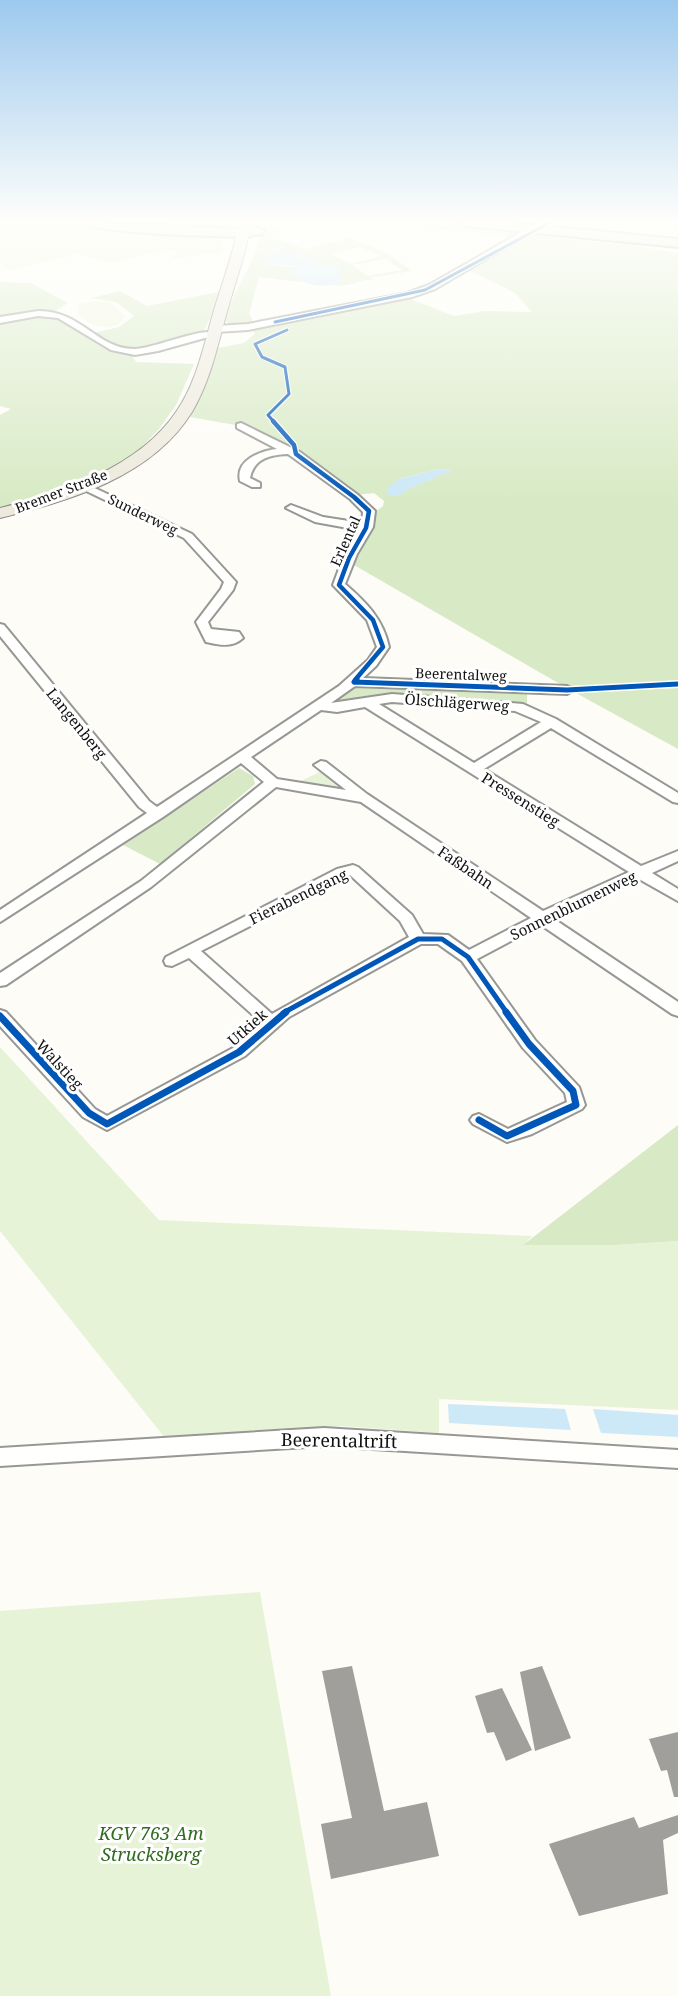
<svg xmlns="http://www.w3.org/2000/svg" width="678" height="1996" viewBox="0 0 678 1996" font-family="'Noto Serif',serif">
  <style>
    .green { fill: #e7f3d7 }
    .forest { fill: #d8eac5; fill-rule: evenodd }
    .pitch { fill: #f0f6e1 }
    .water { fill: #cde8f7 }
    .building { fill: #a19f9c }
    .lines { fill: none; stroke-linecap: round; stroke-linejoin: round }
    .minor-casing { stroke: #979795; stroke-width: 4 }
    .primary-casing { stroke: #858482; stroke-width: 2 }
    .motorway-casing { stroke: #858482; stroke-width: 4 }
    .minor { fill: #fffffe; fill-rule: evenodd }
    .primary { fill: #ede9dc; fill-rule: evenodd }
    .motorway { fill: #eae1d8; fill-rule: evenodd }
    .minor-bridge-casing { stroke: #979795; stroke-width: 10; stroke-linecap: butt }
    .minor-bridge { stroke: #fffffe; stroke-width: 9 }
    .cycleway-far3-casing { stroke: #fff; stroke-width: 5 }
    .cycleway-far2-casing { stroke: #fff; stroke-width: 7 }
    .cycleway-far1-casing { stroke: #fff; stroke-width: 8 }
    .cycleway-casing { stroke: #fff; stroke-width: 10 }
    .cycleway-far3 { stroke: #0057b8; stroke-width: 3 }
    .cycleway-far2 { stroke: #0057b8; stroke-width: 4.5 }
    .cycleway-far1 { stroke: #0057b8; stroke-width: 5 }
    .cycleway { stroke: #0057b8; stroke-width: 7 }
    .labels { text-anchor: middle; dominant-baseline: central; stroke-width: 6; stroke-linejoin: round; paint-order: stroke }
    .far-street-label { font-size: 14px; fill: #111; stroke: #fff }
    .street-label { font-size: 15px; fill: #111; stroke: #fff }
    .near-street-label { font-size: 18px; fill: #111; stroke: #fff }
    .near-park-label { font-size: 18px; font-style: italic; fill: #2f6b1f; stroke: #fff }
  </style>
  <rect width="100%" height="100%" fill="#fdfcf7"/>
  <!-- green -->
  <path class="green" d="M0,222H58L71,228L222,240L223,253C204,253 189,258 170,258L179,251L171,249L112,263L79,254L9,270L4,268L0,262Z
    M326,769L351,788L339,793L290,786Z
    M0,1047L159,1220L532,1236L524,1245H615L678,1241V1410L439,1399V1433L341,1426L165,1438L0,1231Z
    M260,1592L331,1996H0V1611Z"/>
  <!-- forest -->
  <path class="forest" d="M58,222C79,222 98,228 119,230C156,233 194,234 232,235C209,246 102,231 71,228Z
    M133,222H232L233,224C204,231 161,227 133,222Z
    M261,222H281L279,240L305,249L349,238L387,253L412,271L374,277L371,278L373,280C358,279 349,288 334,285L343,281L340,277L339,268C323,261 305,266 291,274L303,281C291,283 273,277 259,277L249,314L254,323L227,325L228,322L224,321C234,287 262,257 261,222ZM280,245L291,251H299L297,253L302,256L299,257L300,258L309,257L319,262L291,267L266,264L270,252L280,250ZM360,247L381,256L351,264L330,254ZM386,259L402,270L368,276L352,265Z
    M348,222H403L522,232L479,256H475L508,236Z
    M537,233L556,238L632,245L678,253V749L565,687L354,565L374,524L375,512L383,506L384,501L374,493L356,495L282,448L241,426L190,417L218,348L244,343L255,334L252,330L408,298L454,316L484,311L532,312L515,293L469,270L525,236ZM438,469L452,470L406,490L399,479Z
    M0,282L31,283L68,303L52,313L90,334L119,327L134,316L116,302L91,298L120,291L147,306L223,291L202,335L133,352L132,356L136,362L194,364L176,405L159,429L129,460L52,494L0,507V415L11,409L0,406Z
    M354,682L527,689V710L414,698L337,708L332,702Z
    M239,768L253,776L255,784L160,864L123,845Z
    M678,1125V1241L615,1245H523Z"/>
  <!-- pitch -->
  <path class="pitch" d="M92,301L111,303L125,316C116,336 89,326 78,314L79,306L78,304Z"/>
  <!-- water -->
  <path class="water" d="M281,244L291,251H301L298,253L302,255L299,257L300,258L307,257L320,261L314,266L328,265L339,268L340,277L343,281C325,290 305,286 290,273L291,269L300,266L266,264L270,252L280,250Z
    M438,469L453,470L406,490L399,496H389L387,488L399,479Z
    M448,1404L565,1409L571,1430L449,1423Z
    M593,1409L678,1415V1437L601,1433Z"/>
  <!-- building -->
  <path class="building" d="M352,1666L384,1811L427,1802L439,1856L331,1879L321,1824L352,1818L322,1671Z
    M542,1666L571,1738L535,1751L520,1672Z
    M502,1688L532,1750L506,1761L494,1732L487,1733L475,1696Z
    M678,1732V1797H674L667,1770L661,1771L649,1739Z
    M678,1815V1833L663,1840L668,1894L579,1916L549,1844L634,1817L639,1828Z"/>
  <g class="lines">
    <defs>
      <path id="minor" d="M520,233L527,235L435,289L412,297L248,330L216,332L212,329L216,326L248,324L407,293L429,285Z
        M38,311C81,310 97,349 134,349C154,349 205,325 219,334L158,351L135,355L111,350L58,318L38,316L0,323V317Z
        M241,423L300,452L358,495L375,511L373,527L357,554L345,584C366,602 383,619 389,647L376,666L363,678L567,686L574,690L567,694L355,686L331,703L392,694L523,704L556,719L678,793V803L673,802L551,728L484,769L641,866L678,851V861L652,873L678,889V901L639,879L554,919L678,1002V1016L672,1014L541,925L477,959L535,1040L579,1087L585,1105L582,1109L532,1134L507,1142L473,1124L470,1120L473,1116L479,1114L508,1129L567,1102L565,1093L523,1048L462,961L438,944H421L289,1017L245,1056L107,1130L83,1117L0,1026V1010L6,1012L95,1109L107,1116L233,1048L262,1023L189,958L172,966L166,965L164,961L166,957L337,869L353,865L358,867L412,915L423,934L448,935L469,950L531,918L361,802L276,787L151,887L6,985L0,986V973L141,881L264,782L241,763L163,817L0,922V910L147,813L139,807L0,636V624L4,625L149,801L157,807L339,686L368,660L377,647L367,620L333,585L343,558L359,530L315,522L286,508L291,505L323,517L362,523L363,512L350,499L288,454C270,455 254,458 250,478L260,483V487H252L240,481C235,460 260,451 277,449L237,428V424ZM392,702L515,711L541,722L474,763L379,704ZM365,707L629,872L543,911L367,794L326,762L321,761L314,765L346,790L277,779L251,757L321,710L337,712ZM350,875L400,921L409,937L272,1014L201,951Z
        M84,483L192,534L236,582L233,590L208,622L211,629L239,632L243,638C232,648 220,645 206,642L196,622L221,589L224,582L184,538L80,488V484Z
        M324,1428L678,1450V1468L324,1446L0,1466V1448Z"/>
      <path id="primary" d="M239,222H251L249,233C244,259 235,283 228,308C218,343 211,380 192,412C152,477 69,501 0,518V508C63,492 138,468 176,412C197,382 204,344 214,310C223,280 234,252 239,222Z"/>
      <path id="motorway" d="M82,222L244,229L257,227L264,231L262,234L244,237C221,236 90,234 82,222Z
        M459,222H502L678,239V247L466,226Z"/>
    </defs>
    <!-- minor casing -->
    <use href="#minor" class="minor-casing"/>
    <!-- primary casing -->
    <use href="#primary" class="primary-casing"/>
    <!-- motorway casing -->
    <use href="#motorway" class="motorway-casing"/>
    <!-- minor -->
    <use href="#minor" class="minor"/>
    <!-- primary -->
    <use href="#primary" class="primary"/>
    <!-- motorway -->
    <use href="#motorway" class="motorway"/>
    <defs>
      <path id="minor-bridge" d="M523,235L551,222"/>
    </defs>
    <!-- minor-bridge casing -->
    <use href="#minor-bridge" class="minor-bridge-casing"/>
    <!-- minor-bridge -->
    <use href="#minor-bridge" class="minor-bridge"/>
    <defs>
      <path id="cycleway-far3" d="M275,322L425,290L551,222
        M274,422L268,415L289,394L285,367L262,357L255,344L287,330"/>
      <path id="cycleway-far2" d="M273,421L294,445L296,454L354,497L369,511L366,528L349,558L339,585L373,620L383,647L355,680"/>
      <path id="cycleway-far1" d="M354,682L357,679
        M354,682L567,690L678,684
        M283,1013L418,939H442L468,957L507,1013"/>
      <path id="cycleway" d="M0,1016L89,1113L107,1124L239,1052L286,1012
        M479,1120L507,1136L576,1105L573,1091L529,1044L506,1012"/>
    </defs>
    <!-- cycleway-far3 casing -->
    <use href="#cycleway-far3" class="cycleway-far3-casing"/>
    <!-- cycleway-far2 casing -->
    <use href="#cycleway-far2" class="cycleway-far2-casing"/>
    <!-- cycleway-far1 casing -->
    <use href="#cycleway-far1" class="cycleway-far1-casing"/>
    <!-- cycleway casing -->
    <use href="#cycleway" class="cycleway-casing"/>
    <!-- cycleway-far3 -->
    <use href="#cycleway-far3" class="cycleway-far3"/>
    <!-- cycleway-far2 -->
    <use href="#cycleway-far2" class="cycleway-far2"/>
    <!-- cycleway-far1 -->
    <use href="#cycleway-far1" class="cycleway-far1"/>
    <!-- cycleway -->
    <use href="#cycleway" class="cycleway"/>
  </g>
  <!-- sky -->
  <linearGradient id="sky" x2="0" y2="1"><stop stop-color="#9dc9ee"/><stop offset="0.44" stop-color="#fefefb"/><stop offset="1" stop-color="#fefefb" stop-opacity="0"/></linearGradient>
  <rect width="678" height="501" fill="url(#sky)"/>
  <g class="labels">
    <!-- far-street labels -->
    <g class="far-street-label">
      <text transform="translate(61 491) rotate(-21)">Bremer Straße</text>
      <text transform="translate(143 514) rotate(26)">Sunderweg</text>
      <text transform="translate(345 541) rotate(-66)">Erlental</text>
      <text transform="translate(461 674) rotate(2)">Beerentalweg</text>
    </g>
    <!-- street labels -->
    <g class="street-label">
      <text transform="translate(457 702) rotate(4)">Ölschlägerweg</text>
      <text transform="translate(77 723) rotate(51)">Langenberg</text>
      <text transform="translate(521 799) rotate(32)">Pressenstieg</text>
      <text transform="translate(466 867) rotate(34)">Faßbahn</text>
      <text transform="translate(298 896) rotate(-26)">Fierabendgang</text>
      <text transform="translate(573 905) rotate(-26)">Sonnenblumenweg</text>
      <text transform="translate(247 1027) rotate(-41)">Utkiek</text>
      <text transform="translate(60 1064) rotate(47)">Walstieg</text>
    </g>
    <!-- near-street labels -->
    <g class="near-street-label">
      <text transform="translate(339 1440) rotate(1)">Beerentaltrift</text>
    </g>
    <!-- near-park labels -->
    <g class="near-park-label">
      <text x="151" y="1833">KGV 763 Am<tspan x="151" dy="21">Strucksberg</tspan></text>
    </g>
  </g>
</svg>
